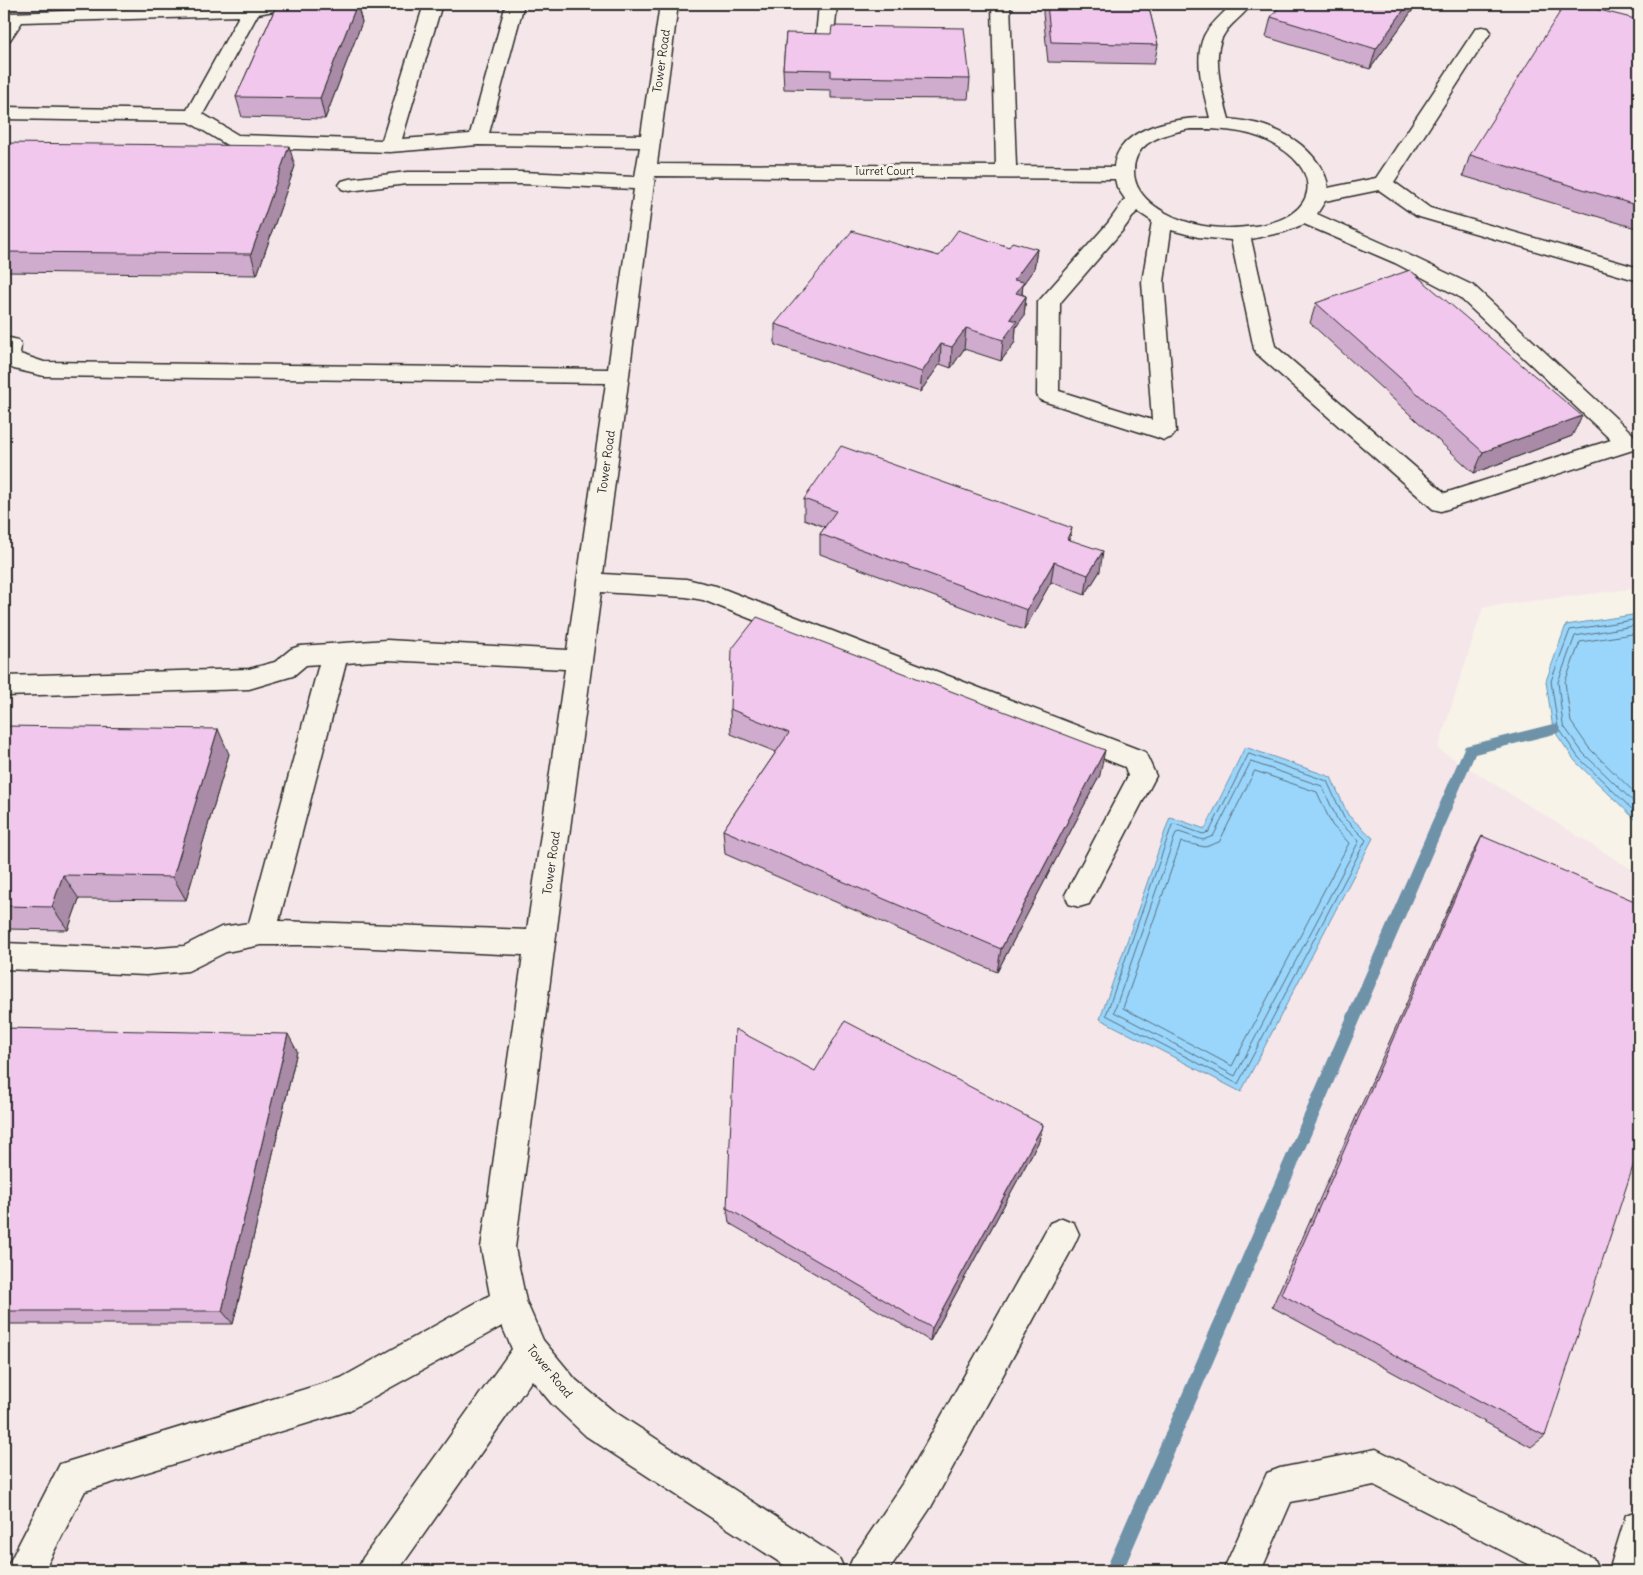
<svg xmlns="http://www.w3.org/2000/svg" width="1643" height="1575" viewBox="0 0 1643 1575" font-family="Delius,sans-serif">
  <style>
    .built { fill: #f5e6ea }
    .water { fill: #9ad6fb; stroke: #6e92a8 }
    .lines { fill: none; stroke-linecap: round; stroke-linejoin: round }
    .shore { stroke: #576f7e; stroke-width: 1 }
    .stream { fill: #6e92a8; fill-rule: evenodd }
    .minor-casing { stroke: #2b2b2b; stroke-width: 3 }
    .minor { fill: #f7f3e8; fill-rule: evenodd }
    .wall { fill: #cfabcd; stroke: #2b2b2b }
    .shaded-wall { fill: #a98ba7; stroke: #2b2b2b }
    .building { fill: #f1c7ee; stroke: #2b2b2b }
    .labels { text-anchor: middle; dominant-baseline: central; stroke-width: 5; stroke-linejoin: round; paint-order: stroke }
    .far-street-label { font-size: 11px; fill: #2b2b2b; stroke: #f7f3e8 }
    .street-label { font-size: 12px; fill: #2b2b2b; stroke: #f7f3e8 }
  </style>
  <rect width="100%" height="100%" fill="#f7f3e8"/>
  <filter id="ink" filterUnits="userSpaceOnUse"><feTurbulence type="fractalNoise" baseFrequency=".02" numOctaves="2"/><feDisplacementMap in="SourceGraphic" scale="10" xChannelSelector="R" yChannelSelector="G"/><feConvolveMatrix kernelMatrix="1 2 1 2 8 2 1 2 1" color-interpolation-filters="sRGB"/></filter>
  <g filter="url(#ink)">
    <!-- built -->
    <path class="built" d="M4,4H1639V588L1483,607L1438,749L1639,874V1571H4Z"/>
    <!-- water -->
    <path class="water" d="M1639,614V823L1575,761L1553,729L1546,681L1566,625Z
      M1245,747L1331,777L1348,815L1373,838L1241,1092L1100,1019L1170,817L1205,829Z"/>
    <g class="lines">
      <!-- shore -->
      <path class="shore" d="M1639,619L1570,630L1551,681L1558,727L1578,757L1639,816
        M1639,625L1575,636L1558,682L1563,725L1583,753L1639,807
        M1639,633L1580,642L1565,682L1571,722L1589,748L1639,797
        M1249,754L1327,781L1344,818L1366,840L1238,1084L1106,1015L1172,825L1175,824L1203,834L1209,832Z
        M1251,762L1322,786L1338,821L1359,841L1235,1076L1114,1012L1176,833L1179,832L1203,840L1213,836Z
        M1255,771L1317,792L1332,825L1349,843L1232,1066L1123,1008L1181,842L1205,847L1219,842Z"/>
      <!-- stream -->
      <path class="stream" d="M1553,724L1558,725L1560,729L1558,733L1475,754L1123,1571H1105L1465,746Z"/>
      <defs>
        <path id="minor" d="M256,4H292L289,8L258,14L203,114L238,135L382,140L424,4H442L402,139L470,134L506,4H524L489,133L641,135L660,4H678L657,164L996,166L992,4H1010L1016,166L1114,167C1118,126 1178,117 1210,118C1204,93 1193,60 1204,36C1210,24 1223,14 1232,4H1251C1244,16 1230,23 1223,36C1211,57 1223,97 1229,119C1263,122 1298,134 1318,163C1323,171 1328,179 1328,188L1376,178L1476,28L1482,27L1488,28L1491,32L1394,182L1430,208L1639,268V281L1416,216L1379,190L1325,201L1317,214L1409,255L1474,286L1636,437L1639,442L1636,449L1441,511L1433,509L1257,354L1254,349L1231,240L1198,237L1171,230L1164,282L1176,432L1172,437L1164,440L1156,437L1040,400L1037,395L1038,302L1108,223L1125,199L1117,187L1115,179L655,176L603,574L686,579L716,586L1145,752L1156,776L1089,904L1079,907L1069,904L1065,895L1128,776L1125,767L703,600L686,597L601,592L515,1248L526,1301L543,1340L576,1380L612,1410L839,1558L845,1571H793L586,1436L552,1404L532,1380L398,1571H357L363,1558L512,1349L502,1326L348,1411L85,1491L44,1571H5L60,1464L341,1378L490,1295L481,1248L523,955L311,945H261L226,952L188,971L146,975L4,969V943L146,949L184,946L221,927L249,923L319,664L306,665L293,676L249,689L4,696V676L249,669L275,662L291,649L300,646L387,640L567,650L606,383L44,376L14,369L4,364V340L10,338L18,340L21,345L20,354L44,362L608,369L634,189L522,184H407L349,191L342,189L339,185L342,181L349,179L407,172H522L635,177L640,147L478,145L390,152L234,147L227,145L189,122L4,119V107L187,110L239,16L22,22L10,40L4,41V22L10,13ZM1190,129C1216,129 1244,129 1268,141C1326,169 1319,218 1255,226C1235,229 1213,229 1194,224C1169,217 1133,200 1134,170C1134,159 1139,150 1147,144C1160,135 1175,132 1190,129ZM1137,211L1152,221L1142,282L1152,420L1059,391L1060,303L1122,231ZM1304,224L1395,263L1458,296L1611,440L1445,493L1275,346L1251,239L1284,232ZM387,660L565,669L527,930L279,921L346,663Z
          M819,4H837L834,36L831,40L825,41L819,40L816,36Z
          M1062,1218L1074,1223L1079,1234L1074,1245L931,1507L888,1571H847L853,1558L905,1481L1050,1223Z
          M1376,1449L1593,1558L1599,1571H1542L1374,1485L1291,1502L1261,1571H1223L1267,1473L1280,1468Z
          M1639,1510V1571H1609L1626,1515Z"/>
      </defs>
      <!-- minor casing -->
      <use href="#minor" class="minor-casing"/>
      <!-- minor -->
      <use href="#minor" class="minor"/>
    </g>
    <!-- wall -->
    <path class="wall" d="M277,4H357L362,22L325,119L242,117L236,97Z
      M1044,4H1148L1158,45L1154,64L1048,62L1043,13Z
      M1282,4H1417L1370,69L1266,37L1271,17Z
      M1639,20V229L1463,176L1470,155Z
      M786,33L970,79L968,99L831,98V90L784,89L783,69Z
      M4,143L295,166L257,275L4,272Z
      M1009,247L1037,249L1034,269L1023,284L1022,294L1026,296L1024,316L1016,327L1015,342L1001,361L964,349L951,368L940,364L920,392L775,345V324L939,256Z
      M1316,303L1572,436L1474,473L1310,323Z
      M804,499L1070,540L1100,571L1085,595L1051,582L1024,630L820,554V534L825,527L804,519Z
      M730,709L1100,775L997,972L725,854L723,830L776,752L731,734Z
      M4,726L229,754L186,900L79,899L68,930L4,929Z
      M1482,836L1545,1436L1531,1447L1272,1307L1472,855Z
      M4,1028L297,1051L233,1324H4Z
      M815,1071L1043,1125L1039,1141L930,1341L729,1223L727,1208Z"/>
    <!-- shaded-wall -->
    <path class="shaded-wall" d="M357,4L362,22L325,119L320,98Z
      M1408,4H1417L1370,69L1376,49Z
      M289,146L295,166L257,275L251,254Z
      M1037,249L1034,269L1023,284L1021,303L1014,313V280Z
      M1026,296L1024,316L1016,327L1015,342L1001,361L1003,340L1010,319Z
      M966,328L964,349L951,368L952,347Z
      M941,344L940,364L920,392L922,372Z
      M1582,416L1572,436L1474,473L1483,452Z
      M1072,528L1068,548L1067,539Z
      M1103,551L1100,571L1085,595L1088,575Z
      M1054,562L1051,582L1024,630L1027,610Z
      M218,729L229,754L186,900L173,877Z
      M1105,750L1100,775L997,972L1001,949Z
      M63,875L79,899L68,930L52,907Z
      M288,1034L297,1051L233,1324L222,1311Z
      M1043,1125L1039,1141L930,1341L932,1328Z"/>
    <!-- building -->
    <path class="building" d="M277,4H357L320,98L236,97Z
      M1047,4H1148L1158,45L1051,42Z
      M1282,4H1408L1376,49L1271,17Z
      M1565,4H1576L1639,20V206L1470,155Z
      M832,26L964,28L970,79L831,77V70L783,69L786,33L831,34Z
      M4,143L289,146L251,254L4,252Z
      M958,230L1009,247L1012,242L1037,249L1014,280L1024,282L1016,293L1026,296L1010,319L1017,321L1003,340L966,328L952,347L941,344L922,372L775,324L852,231L939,256Z
      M1410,270L1582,416L1483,452L1316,303Z
      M841,446L1072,528L1067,539L1103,551L1088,575L1054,562L1027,610L820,534L836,511L804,499Z
      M757,617L1105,750L1001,949L723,830L789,733L730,709L732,649Z
      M4,726L218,729L173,877L63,875L52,907L4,906Z
      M1482,836L1639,903V1148L1545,1436L1281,1294Z
      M845,1021L1043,1125L932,1328L727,1208L735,1029L815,1071Z
      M4,1028L288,1034L222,1311H4Z"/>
  </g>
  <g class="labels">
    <!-- far-street labels -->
    <g class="far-street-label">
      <text x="884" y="171">Turret Court</text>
    </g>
    <!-- street labels -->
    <g class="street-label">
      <text transform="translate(661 61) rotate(-82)">Tower Road</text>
      <text transform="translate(606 462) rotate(-82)">Tower Road</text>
      <text transform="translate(551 863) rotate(-82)">Tower Road</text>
      <text transform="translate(550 1371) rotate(51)">Tower Road</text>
    </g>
  </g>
  <!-- margin -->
  <rect width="1643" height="1575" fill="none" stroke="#f7f3e8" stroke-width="20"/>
  <rect x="10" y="10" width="1623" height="1555" fill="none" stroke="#2b2b2b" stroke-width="2" filter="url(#ink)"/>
</svg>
